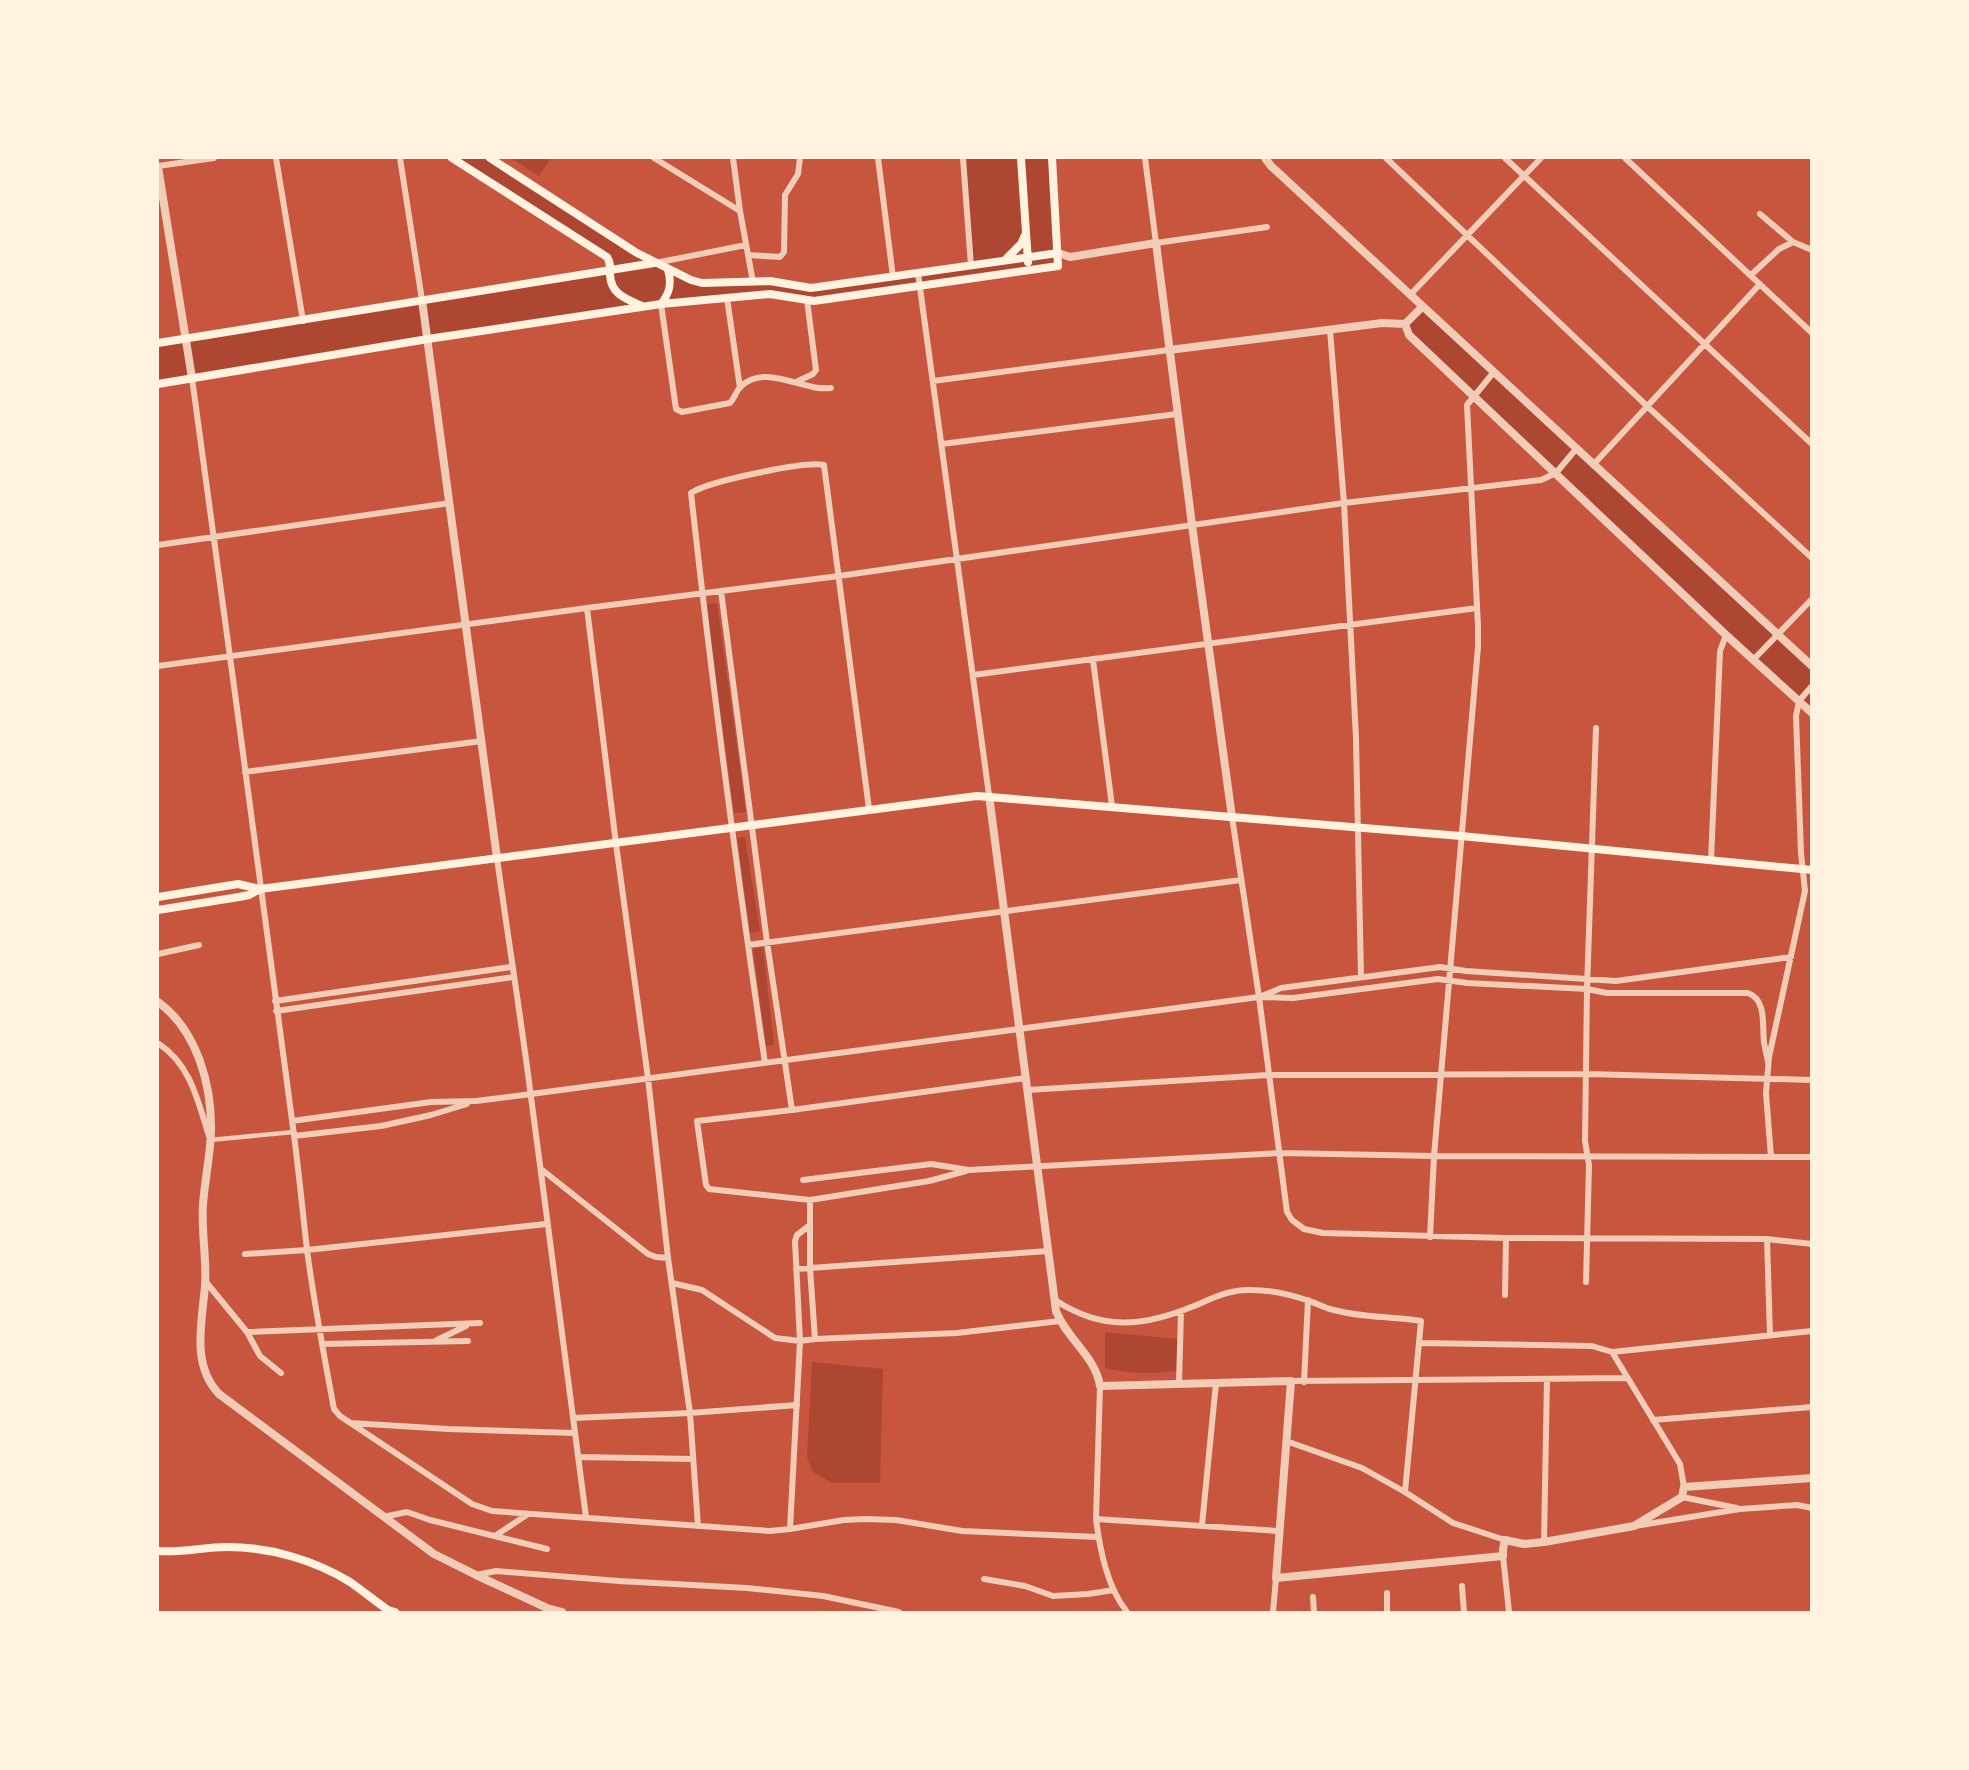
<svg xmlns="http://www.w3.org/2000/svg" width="1969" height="1770" viewBox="0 0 1969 1770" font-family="'Archivo Narrow',sans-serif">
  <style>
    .green { fill: #ae4732 }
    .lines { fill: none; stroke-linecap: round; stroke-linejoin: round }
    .pedestrian { stroke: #f1ccb7; stroke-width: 4.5 }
    .minor { stroke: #f1ccb7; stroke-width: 6 }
    .tertiary { stroke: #f1ccb7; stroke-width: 8 }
    .secondary { stroke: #fff3e0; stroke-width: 8 }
  </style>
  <rect width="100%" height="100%" fill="#c8553d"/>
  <!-- green -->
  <path class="green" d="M452,158H490L637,253L691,280L770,281L804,288L970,266L963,158H1052L1058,266L823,300L770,294L661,304L158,384V343L610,270L609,261Z
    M511,158H551L539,176Z
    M1422,307L1811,666V713L1409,335L1405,324Z
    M717,603L746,812L734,813L706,604Z
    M745,837L760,931L750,933L737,838Z
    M763,947L774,1045L766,1046L753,949Z
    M1105,1332L1178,1339V1371C1153,1374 1129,1374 1105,1368Z
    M812,1362L883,1369L880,1483H832L813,1472L807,1458Z"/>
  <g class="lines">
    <!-- pedestrian -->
    <path class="pedestrian" d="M210,1140L294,1132"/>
    <!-- minor -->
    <path class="minor" d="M276,158L303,321
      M400,158L422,300
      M654,158L740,211
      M733,158L740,211L753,282
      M878,158L893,277
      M963,158L971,266
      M1145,158L1156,243L1267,227
      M1386,158L1648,407L1812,558
      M1505,158L1812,444
      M1625,158L1812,333
      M158,166L214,158
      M1760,214L1793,242
      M748,255L780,257L784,252L785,195L798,174L800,158
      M655,263L746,245
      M918,273L989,795
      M1751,275L1779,249L1793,242L1812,250
      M1410,295L1541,158
      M727,298L740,388
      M661,304L676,409L682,412L730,403C734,399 736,392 740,387C766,362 802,392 831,388
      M1330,330L1344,503L1356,738L1361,977
      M192,378C227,625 258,873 292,1120C298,1163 302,1206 307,1250C314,1303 324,1356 334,1409L340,1416L472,1504L492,1511L770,1531L790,1529L844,1520L865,1519L896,1520L962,1531L1098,1537
      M933,381L1169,350
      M796,382L813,374L816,370L807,300
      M942,444L1177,414
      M1593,465L1760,284
      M158,545L450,503
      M721,591L767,942L792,1110
      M587,608L616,844L648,1078L668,1258L690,1413L698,1526
      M1754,659L1812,599
      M1093,660L1112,806
      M158,666L587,608L839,576L1344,503L1541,480L1556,473L1576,449
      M973,675L1477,608
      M245,772L482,741
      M1232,817L1259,997L1287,1212L1292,1220L1304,1229L1323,1233L1506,1238L1767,1239L1812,1244
      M497,858C508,938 521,1018 531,1097C550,1237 567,1378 586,1517
      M1711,860L1720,651L1726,635
      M748,945L1241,880
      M158,954L199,945
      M1262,996L1281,988L1440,967L1466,971L1616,981L1791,957
      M275,1001L511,967
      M276,1011L513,977
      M159,1044C191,1065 198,1102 209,1136
      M765,1063C737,873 712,683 691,493C709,481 805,461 824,465L869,809
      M1028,1090L1268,1075L1587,1074L1812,1080
      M292,1121L431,1102L476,1101L531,1094L1259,997L1293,998L1438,979L1467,983L1587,989L1607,993H1748C1767,1000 1762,1026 1764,1042C1765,1049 1767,1056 1768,1062
      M294,1136L381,1126L431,1115L467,1104
      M1771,1157L1766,1093L1769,1057L1805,891L1801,853L1796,716L1799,701L1812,686
      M541,1169L648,1254L656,1257L668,1258
      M966,1171L929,1181L810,1200L709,1189L706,1185L697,1121L792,1110L1026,1078
      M803,1180L931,1164L969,1170L1280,1153L1434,1156L1812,1157
      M1430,1237L1434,1156L1478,647V626L1467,405L1493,373
      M1767,1239L1770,1335
      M245,1254L307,1250L546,1224
      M796,1269L1049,1251
      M206,1282L247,1332L260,1356L281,1373
      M1586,1282L1589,1165L1585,1141L1587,989L1596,728
      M672,1283L702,1290L775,1338L800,1341L795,1241L797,1235L810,1225
      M1505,1295L1506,1238
      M1055,1300C1102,1331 1143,1327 1194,1306C1213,1298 1230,1289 1251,1290C1269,1290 1292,1295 1309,1301C1316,1303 1323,1307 1330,1309C1360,1318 1391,1316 1421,1321L1405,1492
      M247,1332L480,1323
      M815,1339L957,1333L1060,1321
      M437,1340L466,1326
      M1420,1343L1592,1346L1612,1352L1812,1331
      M322,1344L468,1341
      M1612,1352L1680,1464L1684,1487
      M1291,1381L1627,1378
      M1304,1382L1308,1300
      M1179,1383L1181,1311
      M1100,1386L1096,1519C1100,1550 1107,1587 1127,1612
      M573,1418L690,1413L797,1405
      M1653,1420L1812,1407
      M351,1423L448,1429L575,1433
      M1286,1441L1362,1468L1405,1492L1453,1523L1505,1540
      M578,1457L693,1459
      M1682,1497L1737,1508
      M383,1517L407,1512L430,1520L547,1549
      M1096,1519L1278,1531
      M1202,1525L1216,1383
      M1635,1526L1740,1509L1797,1505L1812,1508
      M790,1529L800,1341L815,1339L810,1268V1200
      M495,1536L528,1514
      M1544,1542L1547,1379
      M1503,1556L1509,1612
      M476,1575L496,1571L619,1581L747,1588L823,1596L899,1612
      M984,1579L1025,1586L1053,1596L1088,1594L1114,1590
      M1462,1586L1464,1612
      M1387,1593V1612
      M1313,1597L1314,1612
      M1273,1612L1276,1578"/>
    <!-- tertiary -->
    <path class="tertiary" d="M1265,158L1271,166L1812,666
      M158,167L192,378
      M1058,253L1070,257L1156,243L1192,525L1232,817
      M422,300L497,858
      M1422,307L1405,324L1409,335L1726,635L1812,713
      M1169,350L1382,323L1405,324
      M989,795L1056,1311C1066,1338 1096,1357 1100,1386L1291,1381L1276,1578L1503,1556V1549L1505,1540L1524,1544L1544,1542L1634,1526L1682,1497L1684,1487L1812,1478
      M158,1002C197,1030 212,1085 211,1132C210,1156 205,1180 203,1204C201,1231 207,1259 205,1286C202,1322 191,1365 219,1394L434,1554L476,1575L547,1608L562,1612"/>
    <!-- secondary -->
    <path class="secondary" d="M452,158L607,257C611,263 610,268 610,275C611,295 627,299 642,306
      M490,158L637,253L691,280L702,283L770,281L811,288L1058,253
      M1021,158L1028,262
      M1005,260L1021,244L1025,235
      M661,304C670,293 672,283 668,270
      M158,343L654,263
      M158,384L428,339L661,304L770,294L814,301L1058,266L1052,158
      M158,897L238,884L260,889
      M158,910L239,897L249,895L260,889L977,796L1461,836L1812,870
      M158,1551C181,1553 204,1547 227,1547C270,1547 314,1560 350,1582C363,1591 375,1601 388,1610L395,1612"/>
  </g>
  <!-- border -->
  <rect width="1969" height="1770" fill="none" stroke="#fff3e0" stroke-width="318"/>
</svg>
